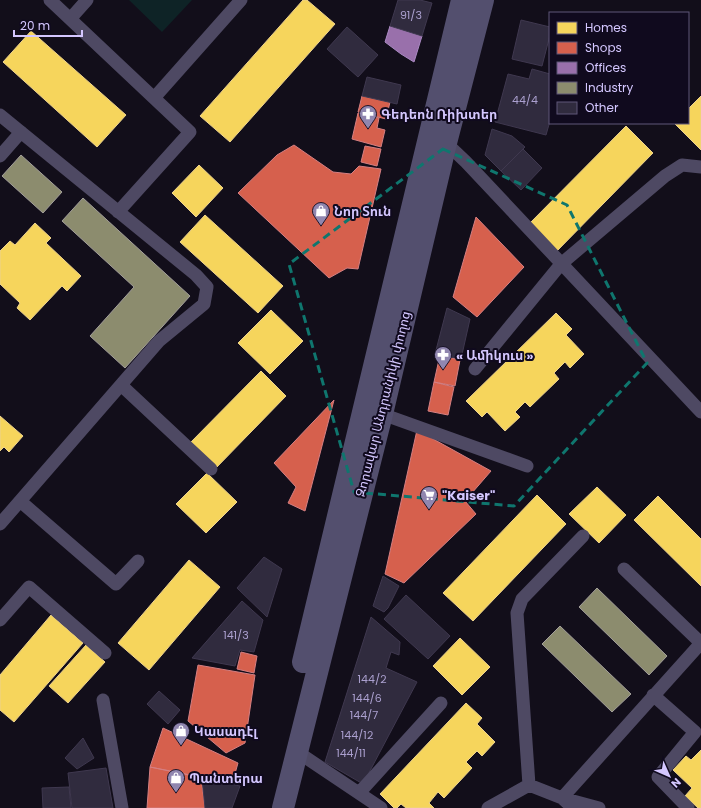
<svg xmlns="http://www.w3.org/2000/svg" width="701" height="808" viewBox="0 0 701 808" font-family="Poppins,'Noto Sans Armenian',sans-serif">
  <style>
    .green { fill: #0e2326 }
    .homes { fill: #f6d55c; stroke: #ecd18d }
    .shops { fill: #d6604d; stroke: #d57f82 }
    .offices { fill: #9970ab; stroke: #ab8ac4 }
    .industry { fill: #8c8c6e; stroke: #a29e9a }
    .building { fill: #302b3e; stroke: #3f384f }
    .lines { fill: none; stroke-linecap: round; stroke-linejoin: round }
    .lane { stroke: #4e4963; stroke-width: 13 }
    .secondary { stroke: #534f6e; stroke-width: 22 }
    .marked { fill: none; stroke: #0f766e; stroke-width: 3; stroke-dasharray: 8 5; stroke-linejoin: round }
    .labels { text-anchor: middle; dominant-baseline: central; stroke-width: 4; stroke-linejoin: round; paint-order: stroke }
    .number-label { font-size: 11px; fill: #aba0cf }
    .poi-label { font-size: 13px; font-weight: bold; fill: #d4c7ff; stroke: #100a1e; text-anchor: start }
    .street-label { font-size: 13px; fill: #d4c7ff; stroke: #100a1e }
  </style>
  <rect width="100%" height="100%" fill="#120e1a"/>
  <!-- green -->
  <path class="green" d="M129,0H192L162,32Z"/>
  <!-- homes -->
  <path class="homes" d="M303,0H307L335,24L230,142L200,116Z
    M31,31L126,115L97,147L3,62Z
    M701,96V150L674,123H688V109Z
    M626,126L653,153L556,252L528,225Z
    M199,165L223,188L196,217L172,193Z
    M205,215L283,286L258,313L180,242Z
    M35,223L51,238L46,243L81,276L67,291L62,286L30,320L17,308L20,303L0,284V251L10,241L15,245Z
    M271,310L303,341L270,374L238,343Z
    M556,313L572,329L566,335L584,354L570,368L565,362L554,373L559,379L530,407L525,402L515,412L520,417L505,431L487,412L482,417L466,401Z
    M261,371L286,396L215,469L189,444Z
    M0,416L23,436L9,452L4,447L0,451Z
    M207,473L237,502L206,533L176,504Z
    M597,487L626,515L599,543L569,514Z
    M537,495L566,524L473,621L443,593Z
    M658,496L701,539V586L634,520Z
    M189,560L220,587L149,670L118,643Z
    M51,615L83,643L14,722L0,710V675Z
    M460,638L490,667L462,695L433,666Z
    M86,645L105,662L68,703L49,686Z
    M466,703L482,718L477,724L495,742L482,756L477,751L466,762L472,768L444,798L438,792L429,803L434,808H406L401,804L397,808H394L380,794Z
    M701,750V808H698L685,796L692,788L673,770L686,756L691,760Z"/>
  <!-- shops -->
  <path class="shops" d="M362,96L390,102L386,119L358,112Z
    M358,113L379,118L377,128L385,130L381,147L352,139Z
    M294,145L333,172L351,174L359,166L381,169L358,269L347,268L329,278L238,193L277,155Z
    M365,146L381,149L377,166L361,162Z
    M476,217L524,267L477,317L453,297Z
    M440,355L460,360L455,386L434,382Z
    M434,382L454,387L448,415L428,411Z
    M334,400L305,511L288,503L296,487L274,463Z
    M417,430L491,471L465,501L476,514L404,583L385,574Z
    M241,652L257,656L254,673L237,669Z
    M198,665L255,675L245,743L226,753L188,721Z
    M163,728L238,763L232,784L150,767Z
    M150,767L201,777L205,808H147Z"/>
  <!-- offices -->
  <path class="offices" d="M390,26L422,36L414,62L401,54L385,42Z"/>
  <!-- industry -->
  <path class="industry" d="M21,155L62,192L43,213L2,176Z
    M83,198L190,296L125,368L90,336L134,287L62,221Z
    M597,588L667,656L649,675L579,607Z
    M560,626L631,694L612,712L542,644Z"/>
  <!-- building -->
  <path class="building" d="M398,0H420L432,3L422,36L390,26Z
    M521,20L550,27V35L542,66L512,59Z
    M347,27L378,55L358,77L327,49Z
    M532,69L550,74V121L546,135L495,122L508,74L529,79Z
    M367,77L401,85L397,104L362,96Z
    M492,129L512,136L525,147L501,171L485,155Z
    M523,149L542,168L521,190L501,171Z
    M447,308L470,319L461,359L435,354Z
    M264,557L282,569L267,617L237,588Z
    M383,576L399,586L388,608L384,612L373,606Z
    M406,595L450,636L428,659L384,619Z
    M242,601L263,620L254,652L240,650L235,666L192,658Z
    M371,617L400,642L399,655L391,652L386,668L417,682L363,784L325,762Z
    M159,691L180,710L168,724L147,704Z
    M83,738L94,758L77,769L65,758Z
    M106,768L113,808H72L68,773Z
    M202,778L240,786L232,808H205Z
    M69,787L71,808H43L42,788Z"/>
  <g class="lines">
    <!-- lane -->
    <path class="lane" d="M50,0L190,132L118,212
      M70,19L87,0
      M154,98L241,0
      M0,115L196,275L207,287L204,304L159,341L0,524
      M442,142L446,143L466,162L701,412
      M0,156L21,132
      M475,369L561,264L665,176L682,165L701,167
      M121,385L211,469
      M382,414L527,466
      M20,501L116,584L138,561
      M0,620L29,587L105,653
      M653,695L695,732L658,777L688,808
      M103,700L122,808
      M296,751L381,808
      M529,785L517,613L522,599L583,536
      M359,793L441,703
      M488,808L529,785L562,798L599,808
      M573,808L562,798L701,643L624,569"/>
    <!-- secondary -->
    <path class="secondary" d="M303,662L462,0
      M283,808L382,414L446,143L483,0"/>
  </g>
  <!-- marked area -->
  <path class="marked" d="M443,149L567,205L647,363L514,506L354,492L289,264Z"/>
  <!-- icons -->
  <defs>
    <symbol id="pharmacy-pin" viewBox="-11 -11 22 30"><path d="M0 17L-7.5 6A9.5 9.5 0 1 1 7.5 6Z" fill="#9086af" stroke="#100a1e"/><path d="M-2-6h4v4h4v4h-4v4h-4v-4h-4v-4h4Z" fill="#fff"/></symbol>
    <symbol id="shop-pin" viewBox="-11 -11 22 30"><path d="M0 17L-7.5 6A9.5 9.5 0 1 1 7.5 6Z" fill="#9086af" stroke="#100a1e"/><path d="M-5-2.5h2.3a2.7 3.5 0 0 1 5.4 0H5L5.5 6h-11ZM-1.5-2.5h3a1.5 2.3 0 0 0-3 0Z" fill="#fff"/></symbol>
    <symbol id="supermarket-pin" viewBox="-11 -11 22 30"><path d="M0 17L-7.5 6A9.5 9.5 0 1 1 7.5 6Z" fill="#9086af" stroke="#100a1e"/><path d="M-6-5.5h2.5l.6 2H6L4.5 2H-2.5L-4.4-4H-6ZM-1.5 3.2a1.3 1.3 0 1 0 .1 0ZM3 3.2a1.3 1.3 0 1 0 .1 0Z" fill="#fff"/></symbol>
  </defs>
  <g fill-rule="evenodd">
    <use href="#pharmacy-pin" x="358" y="104" width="20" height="27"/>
    <use href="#shop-pin" x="311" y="201" width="20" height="27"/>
    <use href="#pharmacy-pin" x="433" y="345" width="20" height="27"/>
    <use href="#supermarket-pin" x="419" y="485" width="20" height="27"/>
    <use href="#shop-pin" x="171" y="721" width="20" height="27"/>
    <use href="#shop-pin" x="166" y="768" width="20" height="27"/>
  </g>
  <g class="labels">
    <!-- number labels -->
    <g class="number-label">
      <text x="411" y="15">91/3</text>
      <text x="525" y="100">44/4</text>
      <text x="236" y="635">141/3</text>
      <text x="372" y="679">144/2</text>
      <text x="367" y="698">144/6</text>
      <text x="364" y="715">144/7</text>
      <text x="357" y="735">144/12</text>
      <text x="351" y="753">144/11</text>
    </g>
    <!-- poi labels -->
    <g class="poi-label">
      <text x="381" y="114">Գեդեոն Ռիխտեր</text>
      <text x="334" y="211">Նոր Տուն</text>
      <text x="456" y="355">« Ամիկուս »</text>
      <text x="442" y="495">"Kaiser"</text>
      <text x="194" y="731">Կասադէլ</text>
      <text x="189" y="778">Պանտերա</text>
    </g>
    <!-- street labels -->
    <g class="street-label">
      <text transform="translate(383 404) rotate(-76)">Զորավար Անդրանիկի փողոց</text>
    </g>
  </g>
  <!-- legend -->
  <rect x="549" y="12" width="140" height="112" fill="#100a1e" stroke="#5e5678"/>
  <rect x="557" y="22" width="20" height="12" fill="#f6d55c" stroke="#5e5678"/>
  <text x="585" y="32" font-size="12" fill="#d4c7ff">Homes</text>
  <rect x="557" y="42" width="20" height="12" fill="#d6604d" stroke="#5e5678"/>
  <text x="585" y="52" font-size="12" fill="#d4c7ff">Shops</text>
  <rect x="557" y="62" width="20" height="12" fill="#9970ab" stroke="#5e5678"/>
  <text x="585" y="72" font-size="12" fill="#d4c7ff">Offices</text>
  <rect x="557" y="82" width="20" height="12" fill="#8c8c6e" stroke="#5e5678"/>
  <text x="585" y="92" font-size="12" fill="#d4c7ff">Industry</text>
  <rect x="557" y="102" width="20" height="12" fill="#302b3e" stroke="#5e5678"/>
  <text x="585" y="112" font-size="12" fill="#d4c7ff">Other</text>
  <!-- north arrow -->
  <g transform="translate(669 776) rotate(135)" stroke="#100a1e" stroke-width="3" paint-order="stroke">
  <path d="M0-3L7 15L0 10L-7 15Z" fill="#d4c7ff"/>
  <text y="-6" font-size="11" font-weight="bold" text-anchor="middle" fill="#d4c7ff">N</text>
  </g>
  <!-- scale -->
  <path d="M14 30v6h68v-6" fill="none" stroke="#d4c7ff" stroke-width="2"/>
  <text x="20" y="30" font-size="12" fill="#d4c7ff" stroke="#100a1e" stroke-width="3" paint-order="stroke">20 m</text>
</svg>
